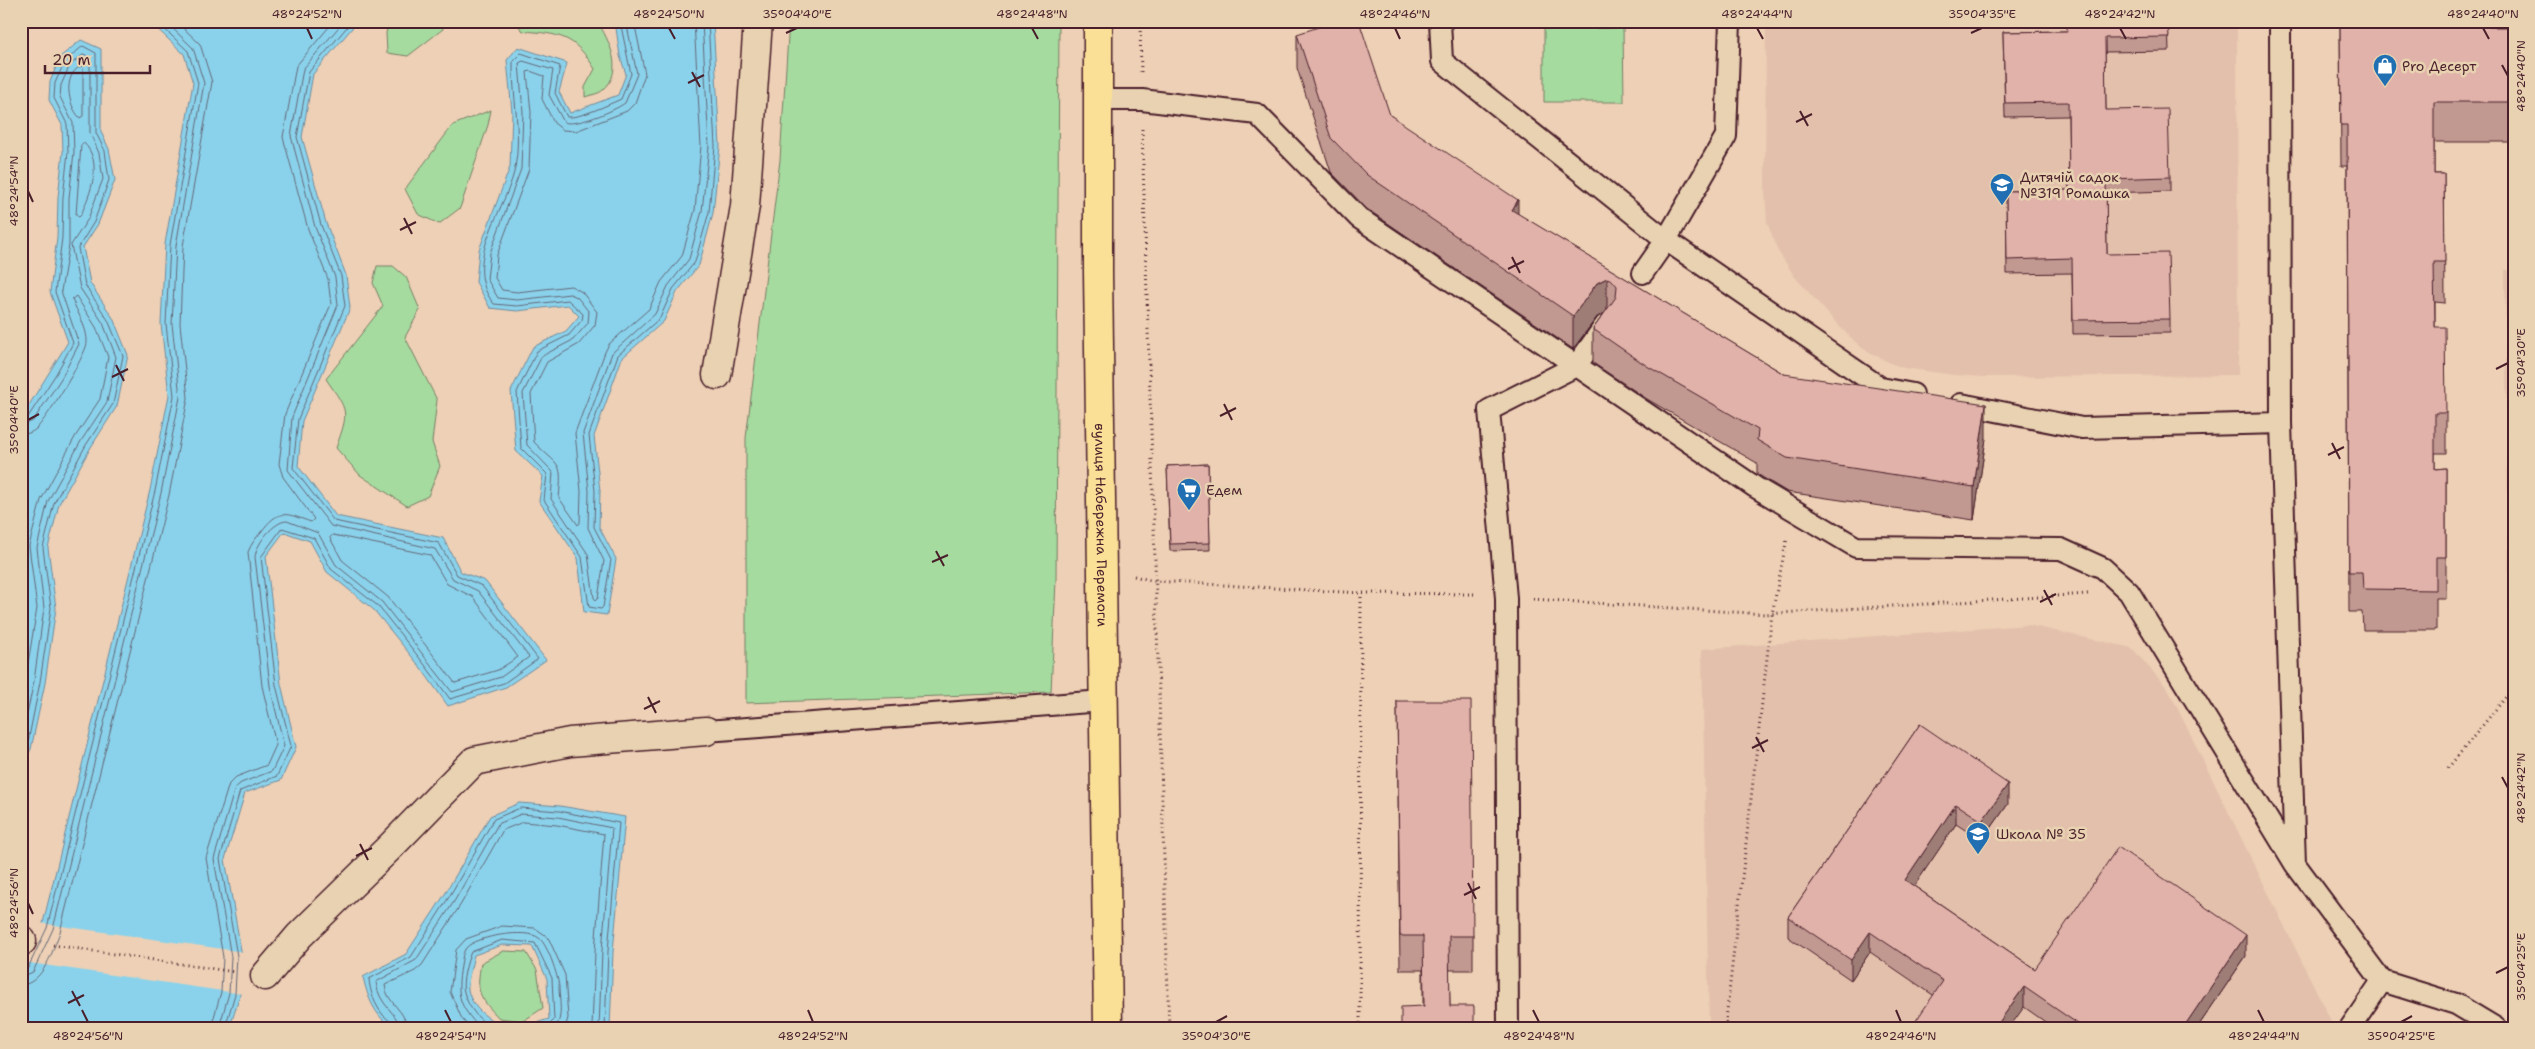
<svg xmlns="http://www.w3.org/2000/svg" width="2535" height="1049" viewBox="0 0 2535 1049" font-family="'Shantell Sans',sans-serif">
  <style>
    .built { fill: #e3c0ac }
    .green { fill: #a5db9f; stroke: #787d65 }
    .water { fill: #8ad2eb; stroke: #708a9e }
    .pier { fill: #edd0b5 }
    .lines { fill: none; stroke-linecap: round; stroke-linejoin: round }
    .shore { stroke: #646778; stroke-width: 1 }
    .lane-casing { stroke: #4a1f2b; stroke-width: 24 }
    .street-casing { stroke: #4a1f2b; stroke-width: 31 }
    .primary-casing { stroke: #4a1f2b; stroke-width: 31 }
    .path { stroke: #4a1f2b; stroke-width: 3; stroke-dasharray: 1 4; stroke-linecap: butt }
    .lane { stroke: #e8d2b1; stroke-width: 20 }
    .street { stroke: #e8d2b1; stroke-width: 28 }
    .primary { stroke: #fadf96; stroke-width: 28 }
    .wall { fill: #c19991; stroke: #4a1f2b }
    .shaded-wall { fill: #9d7d76; stroke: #4a1f2b }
    .building { fill: #e0b2a9; stroke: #4a1f2b }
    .ticks { fill: none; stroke: #4a1f2b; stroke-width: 2 }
    .labels { text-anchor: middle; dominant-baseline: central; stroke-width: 5; stroke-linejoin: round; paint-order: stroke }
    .poi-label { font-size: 14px; fill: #4a1f2b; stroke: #e8d2b1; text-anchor: start }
    .street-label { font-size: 14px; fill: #4a1f2b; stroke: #e8d2b1 }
    .neatline { fill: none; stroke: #4a1f2b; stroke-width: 2 }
    .ticks-label { font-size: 12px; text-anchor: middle; fill: #4a1f2b }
  </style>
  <rect width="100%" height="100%" fill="#edd0b5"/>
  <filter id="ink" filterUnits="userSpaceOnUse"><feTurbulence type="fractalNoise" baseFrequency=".02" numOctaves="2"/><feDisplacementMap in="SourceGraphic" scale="10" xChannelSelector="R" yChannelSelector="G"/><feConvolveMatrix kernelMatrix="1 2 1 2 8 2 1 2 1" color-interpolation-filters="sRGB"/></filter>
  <g filter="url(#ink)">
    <!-- built -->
    <path class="built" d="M1766,21H2237L2238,375L1983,377L1954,375L1904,368L1890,363L1862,348L1839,326L1795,277L1778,251L1767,222L1765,190Z
      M2505,270H2514V625L2509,621Z
      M2028,625L2132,648L2168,689L2331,1021L2326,1028H1709L1702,649Z"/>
    <!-- green -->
    <path class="green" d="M389,21H442L443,29L408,56L387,53L386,33Z
      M514,21H597C609,40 625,71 603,90C599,94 590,95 585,97V87L595,69C574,35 560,34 523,31Z
      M789,21H1059L1056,580L1051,692L746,703V438L780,160Z
      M1623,28L1624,102H1544V29Z
      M491,110L488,125L460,208L439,224L418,214L405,189L453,125Z
      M377,266H393L406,277L420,310L405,337L437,400L432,442L440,466L428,496L407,506L360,475L336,448C349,411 349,412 326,379L383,306L373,283Z
      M503,951L526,952L537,970L543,1008L523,1021L499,1018C478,996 476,992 481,963Z"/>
    <!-- water -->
    <path class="water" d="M149,21H358L313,74L302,137L326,223L346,275L350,308L302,421L298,466L336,516L443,538L461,572L485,581L546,660L506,687L448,706L421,668L374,610L327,572L310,541L284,532L266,556L281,684L296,747L281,780L245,793L225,859L242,956L240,995L230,1027L231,1028H21V971L42,927L150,490L169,395L161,324L165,244L193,83L184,54Z
      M615,21H713L720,146L713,213L699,265L677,292L664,321L622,358L594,436L600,491L599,527L616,559L607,615L584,612L578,558L539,501L543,476L516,451L511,391L533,347L566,331L579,316L568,305L517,311L490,308L476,282L479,250L510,167L512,112L507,60L518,47L567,63L559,92L570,113L618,95L626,74L620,56Z
      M81,40L101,49V132L109,149L115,180L98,224L83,247L90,283L113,318L128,355L117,406L91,447L59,504L48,548L56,608L45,683L31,749L21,768V418L68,342L50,292L57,238L58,197L63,152L62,125L49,100L50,82L60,57Z
      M519,803L560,806L625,817L613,952L610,1028H519L549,1019L547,979L532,946L502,945L474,955C472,965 467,981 468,990C473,1011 491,1021 509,1028H391C374,1013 368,999 363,977L406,954L445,894L490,816Z"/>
    <!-- pier -->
    <path class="pier" d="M40,923L244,952L243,994L23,962Z"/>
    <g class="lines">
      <!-- shore -->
      <path class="shore" d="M620,21L631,74L621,99C610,104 578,119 567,117L555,93L560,66L521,53L513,61C512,96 522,132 515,168C506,211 460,262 494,304L517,306L568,300L583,314L582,320L569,335L537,351L517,392L521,448L547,474L544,500L582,557L589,607L601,609L603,607L611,560L594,527L595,491L589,435L618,355L660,318L673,289L695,262L709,212L715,146L708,21
        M626,21L637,74L625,103C614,111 575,127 564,122L549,95L553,70L523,61L519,63L523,112L521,169L490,253L487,279L498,298L517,300L570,294L577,297L589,312L588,323L573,340L542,356L523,393L527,445L553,472L551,499L588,554L594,598L596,600L598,598L604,561L588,528L589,491L583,433L612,353L655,314L668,286L689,259L702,211L709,146L702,21
        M634,21L645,74L635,103L627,111L576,131L563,130L554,123L542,99L544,76L530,71L527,72L531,112L529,169L497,255L495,278L502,290L517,292L571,286L582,292L597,312L595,325L579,344L547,362L531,394L534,442C559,468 563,459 559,498L578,525L580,523L581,491L575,433L605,352L609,344L649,309L661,282L682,256L695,210L701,146L694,21
        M81,66L83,68V116L80,118C68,106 62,75 81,66Z
        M84,143C104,163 90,193 81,215L79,217L76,215L81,145Z
        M21,420L28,417L56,374L73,343L55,292L62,238L63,197L68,152L67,124L54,98L55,83L65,61L83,46L96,53V133L105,151L109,180L94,222L78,248L85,285L108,320L123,356L113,404L86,445L54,503L43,548L51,608L40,682L27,747L21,757
        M21,426L33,421L62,377L79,344L61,291L69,245V198L74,152L73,123L60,97L61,85L70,65L84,54L90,58V133L99,153L103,179L88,219L71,245L80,288L103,323L116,357L107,402L81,441L48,501L37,548L44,608L34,681L21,742
        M21,434C27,434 31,433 36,429C46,420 86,355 87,343C88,329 77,312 72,299L76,296L96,327L108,357L100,399L75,437L41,500L29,546L37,608L21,706
        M333,535L430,555L447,584L473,597L518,657L498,670L455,683L388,597L342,560L330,538Z
        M21,971L28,968L47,928L155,491L174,396L166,324L170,245L198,83L188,51L156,21
        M21,977L33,972L53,929L161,493L180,397L172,324L176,246L204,83L193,48L165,21
        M21,985C43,984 53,950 60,932L169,495L188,398L180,324L183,246L212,82L200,44L176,21
        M211,1028L221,992L223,957L206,858L229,784L236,777L267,765L276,745L262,686L248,552C251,544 256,538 261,532C279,508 285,513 311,522L314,519L283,477L279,464L285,414L331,304L328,279L308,229L283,137L296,66L334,21
        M219,1028L229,993L231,957L214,859L235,788L241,783L272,771L284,746L270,686L255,557C256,544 274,521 287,521L318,533L336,565L382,602L452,692L501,677L529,657L478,591L453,579L435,549L331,526L288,470L292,417L338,305L335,277L315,227L291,136L303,69L344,21
        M225,1028L235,994L237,956L220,859L240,791L277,776L291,746L276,685L261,557L282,528L314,538L331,569L378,606L425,665L450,699L504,683L538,659L482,586L457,575L439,543L334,521L293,468L298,419L345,306L341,276L321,225L297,137L309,72L352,21
        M393,1028C392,1021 388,1020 383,1015C375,1005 370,992 369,979L411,957L449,897L494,819L520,808L559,811L619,823L608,951L605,1028
        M400,1028C399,1014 378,1005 376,982L416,960L455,900L498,824L521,814L558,817L612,828L602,951L599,1028
        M407,1028C406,1010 386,1003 385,985L415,971L422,965L461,904L503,830L523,822L557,825L604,834L595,951L592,1028
        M470,1028L462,1019L450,992L456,950L466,939L502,926L535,928L548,937L565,975L568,1018L565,1028
        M480,1028C459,1006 456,996 461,966C462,961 462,953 466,948C476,936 527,928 539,938C548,945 558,976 559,987C559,999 564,1018 555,1028
        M494,1028C480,1023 468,1007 464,992C461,983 467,961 471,952L502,940L535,943L552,978L554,1020L550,1024L537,1028"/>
      <defs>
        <path id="lane" d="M1440,21L1442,61L1666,240L1643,273
          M1730,21L1726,136L1666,240L1881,388L1913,394
          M2280,21L2281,423L2295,864L2382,981L2456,1004L2496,1028
          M1097,100H1142L1257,114L1359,218L1755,487L1856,547L2061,549L2103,568L2129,592L2295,864
          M1961,404L2082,428L2281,423
          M706,731L1103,701
          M1508,1028L1506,598L1489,410L1576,366L1606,324
          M2350,1028L2382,981"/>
        <path id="street" d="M717,375L745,206L758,21
          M21,940L22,941
          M265,976L299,936L391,846L474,761L570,742L706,731"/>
        <g id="primary">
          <path id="s1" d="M1098,21V272L1108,1028"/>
        </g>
      </defs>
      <!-- lane casing -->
      <use href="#lane" class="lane-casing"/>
      <!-- street casing -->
      <use href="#street" class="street-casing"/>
      <!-- primary casing -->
      <use href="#primary" class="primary-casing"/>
      <!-- path -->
      <path class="path" d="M1140,21L1141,73
        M1142,129L1169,1028
        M1134,576L1154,581L1361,593L1477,594
        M1533,599L1765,614L2088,594
        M2448,768L2514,687
        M53,945L235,972
        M1360,1028L1361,593
        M1725,1028L1772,614L1787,538"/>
      <!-- lane -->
      <use href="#lane" class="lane"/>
      <!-- street -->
      <use href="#street" class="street"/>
      <!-- primary -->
      <use href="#primary" class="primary"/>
    </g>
    <!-- wall -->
    <path class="wall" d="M2168,21L2169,51L2105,52L2106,110L2170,177V191L2106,193L2107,254L2170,319V333L2073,334L2072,273L2007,274L2006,191L2069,190L2068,116L2005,117L2003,32L2067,31Z
      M2340,21L2489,27H2514V142H2434V174H2444L2445,303L2435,302V327L2446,413V453H2435V469L2446,468V598H2436V630H2363L2362,612H2349L2347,166H2341Z
      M1297,34L1390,115L1518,214L1784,374L1986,438L1974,520L1787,492L1757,474V463L1647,399L1593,363V329L1604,313L1597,317L1573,349L1367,209L1331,172L1297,68Z
      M1208,464L1210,550L1170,551L1167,466Z
      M1397,701L1473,936V970H1449L1450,1006H1423V970H1400Z
      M1920,724L2008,804L1982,841L1956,824L1914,886L2035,969L2246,956L2197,1028H2054L2024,1007L1933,995L1870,952L1851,980L1788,937V917Z"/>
    <!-- shaded-wall -->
    <path class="shaded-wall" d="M1518,200V233L1512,210Z
      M1607,278V312L1597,317L1573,349V316L1597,283Z
      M1986,404V438L1974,520V487Z
      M2008,784V804L1982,841V821Z
      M1956,804V824L1905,900V880Z
      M1870,932V952L1851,980V960Z
      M2246,935V956L2197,1028H2183Z
      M2024,987V1007L2009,1028H1995Z"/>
    <!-- building -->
    <path class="building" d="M1337,21H1359L1390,115L1518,200L1512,210L1784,374L1986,404L1974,487L1787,458L1757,440L1758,430L1647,366L1593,329L1616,297L1617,286L1612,280L1607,278L1597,283L1573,316L1367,175L1331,138L1297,34Z
      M2067,21H2168L2169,37L2105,38L2106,110L2168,109L2170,177L2106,179L2107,254L2168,253L2170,319L2073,320L2072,258L2007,260L2006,191L2069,190L2068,102L2005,103L2003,32L2067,31Z
      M2340,21H2488L2489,27H2514V102H2434V174H2444L2445,262H2434L2435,327H2445L2446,413H2435V469L2446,468V557H2436V590L2363,589L2362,572H2349L2347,125H2341Z
      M1208,464L1210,543L1170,544L1167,466Z
      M1397,701H1471L1473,936H1449L1450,1006H1474V1028H1401V1007L1424,1006L1423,936H1400Z
      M1920,724L2008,784L1982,821L1956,804L1905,880L2035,969L2118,847L2246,935L2183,1028H2084L2024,987L1995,1028H1911L1943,981L1870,932L1851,960L1788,917Z"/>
  </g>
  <!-- ticks -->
  <path class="ticks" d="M307,28L312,39M669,28L675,39M1032,28L1038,39M1395,28L1400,39M1757,28L1763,39M2120,28L2126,39M2483,28L2489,39M786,33L797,28M1971,33L1982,28M2502,65L2508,76M692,72L700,87M688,83L704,75M1800,111L1808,126M1796,122L1812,114M28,191L33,202M404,218L412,234M400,230L416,222M1512,257L1520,273M1508,269L1524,261M116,365L124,381M2496,369L2508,363M112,377L128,369M1224,404L1232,420M1220,416L1236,408M28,420L39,414M2332,443L2340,459M2328,455L2344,447M936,551L944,566M932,562L948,555M2044,590L2052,605M2040,602L2056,594M648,697L656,713M644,709L660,701M1756,737L1764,752M1752,748L1768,740M2502,777L2508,788M360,844L368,860M356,856L372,848M1468,883L1476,899M1464,895L1480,887M28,903L33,914M2496,973L2508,967M72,991L80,1006M68,1003L84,995M82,1010L88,1022M445,1010L451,1022M808,1010L813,1022M1533,1010L1539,1022M1896,1010L1901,1022M2258,1010L2264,1022M1216,1022L1227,1016M2401,1022L2412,1016"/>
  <!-- icons -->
  <defs>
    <symbol id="shop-pin" viewBox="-11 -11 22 30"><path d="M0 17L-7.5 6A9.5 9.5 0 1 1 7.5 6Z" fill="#1f6fb2" stroke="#e8d2b1"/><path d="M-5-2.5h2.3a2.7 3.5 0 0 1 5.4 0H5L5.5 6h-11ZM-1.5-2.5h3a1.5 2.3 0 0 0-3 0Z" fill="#fff"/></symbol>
    <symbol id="school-pin" viewBox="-11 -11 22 30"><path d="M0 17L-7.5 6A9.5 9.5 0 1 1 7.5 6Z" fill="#1f6fb2" stroke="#e8d2b1"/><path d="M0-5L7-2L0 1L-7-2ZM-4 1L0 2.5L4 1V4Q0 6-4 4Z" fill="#fff"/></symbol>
    <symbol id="supermarket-pin" viewBox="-11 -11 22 30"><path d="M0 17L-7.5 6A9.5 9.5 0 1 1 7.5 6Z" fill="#1f6fb2" stroke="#e8d2b1"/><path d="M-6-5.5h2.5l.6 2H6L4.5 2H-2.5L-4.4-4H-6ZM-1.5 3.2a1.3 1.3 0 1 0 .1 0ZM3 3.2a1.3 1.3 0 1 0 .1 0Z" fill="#fff"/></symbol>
  </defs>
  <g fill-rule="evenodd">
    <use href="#shop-pin" x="2371" y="52" width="28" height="38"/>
    <use href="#school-pin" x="1988" y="171" width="28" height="38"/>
    <use href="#supermarket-pin" x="1175" y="476" width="28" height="38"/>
    <use href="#school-pin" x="1964" y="820" width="28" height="38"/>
  </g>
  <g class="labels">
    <!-- poi labels -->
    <g class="poi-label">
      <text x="2402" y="66">Pro Десерт</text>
      <text x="2020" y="177">Дитячій садок<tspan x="2020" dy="16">№319 Ромашка</tspan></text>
      <text x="1206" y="490">Едем</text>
      <text x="1996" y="834">Школа № 35</text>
    </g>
    <!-- street labels -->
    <g class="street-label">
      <text stroke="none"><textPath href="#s1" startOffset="504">вулиця Набережна Перемоги</textPath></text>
    </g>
  </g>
  <!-- margin -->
  <rect width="2535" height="1049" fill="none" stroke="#e8d2b1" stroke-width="55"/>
  <!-- scale -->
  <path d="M45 65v8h105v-8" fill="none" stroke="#4a1f2b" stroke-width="2.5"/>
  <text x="52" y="65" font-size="15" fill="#4a1f2b" stroke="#e8d2b1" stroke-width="4" paint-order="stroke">20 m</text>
  <rect x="28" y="28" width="2480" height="994" class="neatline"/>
  <g class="ticks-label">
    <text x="307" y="18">48°24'52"N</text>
    <text x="669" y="18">48°24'50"N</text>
    <text x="797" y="18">35°04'40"E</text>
    <text x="1032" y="18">48°24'48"N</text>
    <text x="1395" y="18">48°24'46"N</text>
    <text x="1757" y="18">48°24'44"N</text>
    <text x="1982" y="18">35°04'35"E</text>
    <text x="2120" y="18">48°24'42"N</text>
    <text x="2483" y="18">48°24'40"N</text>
    <text transform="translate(2521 76) rotate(-90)" y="4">48°24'40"N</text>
    <text transform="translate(14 191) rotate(-90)" y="4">48°24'54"N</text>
    <text transform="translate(2521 363) rotate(-90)" y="4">35°04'30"E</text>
    <text transform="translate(14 420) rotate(-90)" y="4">35°04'40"E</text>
    <text transform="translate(2521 788) rotate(-90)" y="4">48°24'42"N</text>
    <text transform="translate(14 903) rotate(-90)" y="4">48°24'56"N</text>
    <text transform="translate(2521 967) rotate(-90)" y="4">35°04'25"E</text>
    <text x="88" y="1040">48°24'56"N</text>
    <text x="451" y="1040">48°24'54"N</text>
    <text x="813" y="1040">48°24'52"N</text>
    <text x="1216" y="1040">35°04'30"E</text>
    <text x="1539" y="1040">48°24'48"N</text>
    <text x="1901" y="1040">48°24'46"N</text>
    <text x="2264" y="1040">48°24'44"N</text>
    <text x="2401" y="1040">35°04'25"E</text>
  </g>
</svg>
